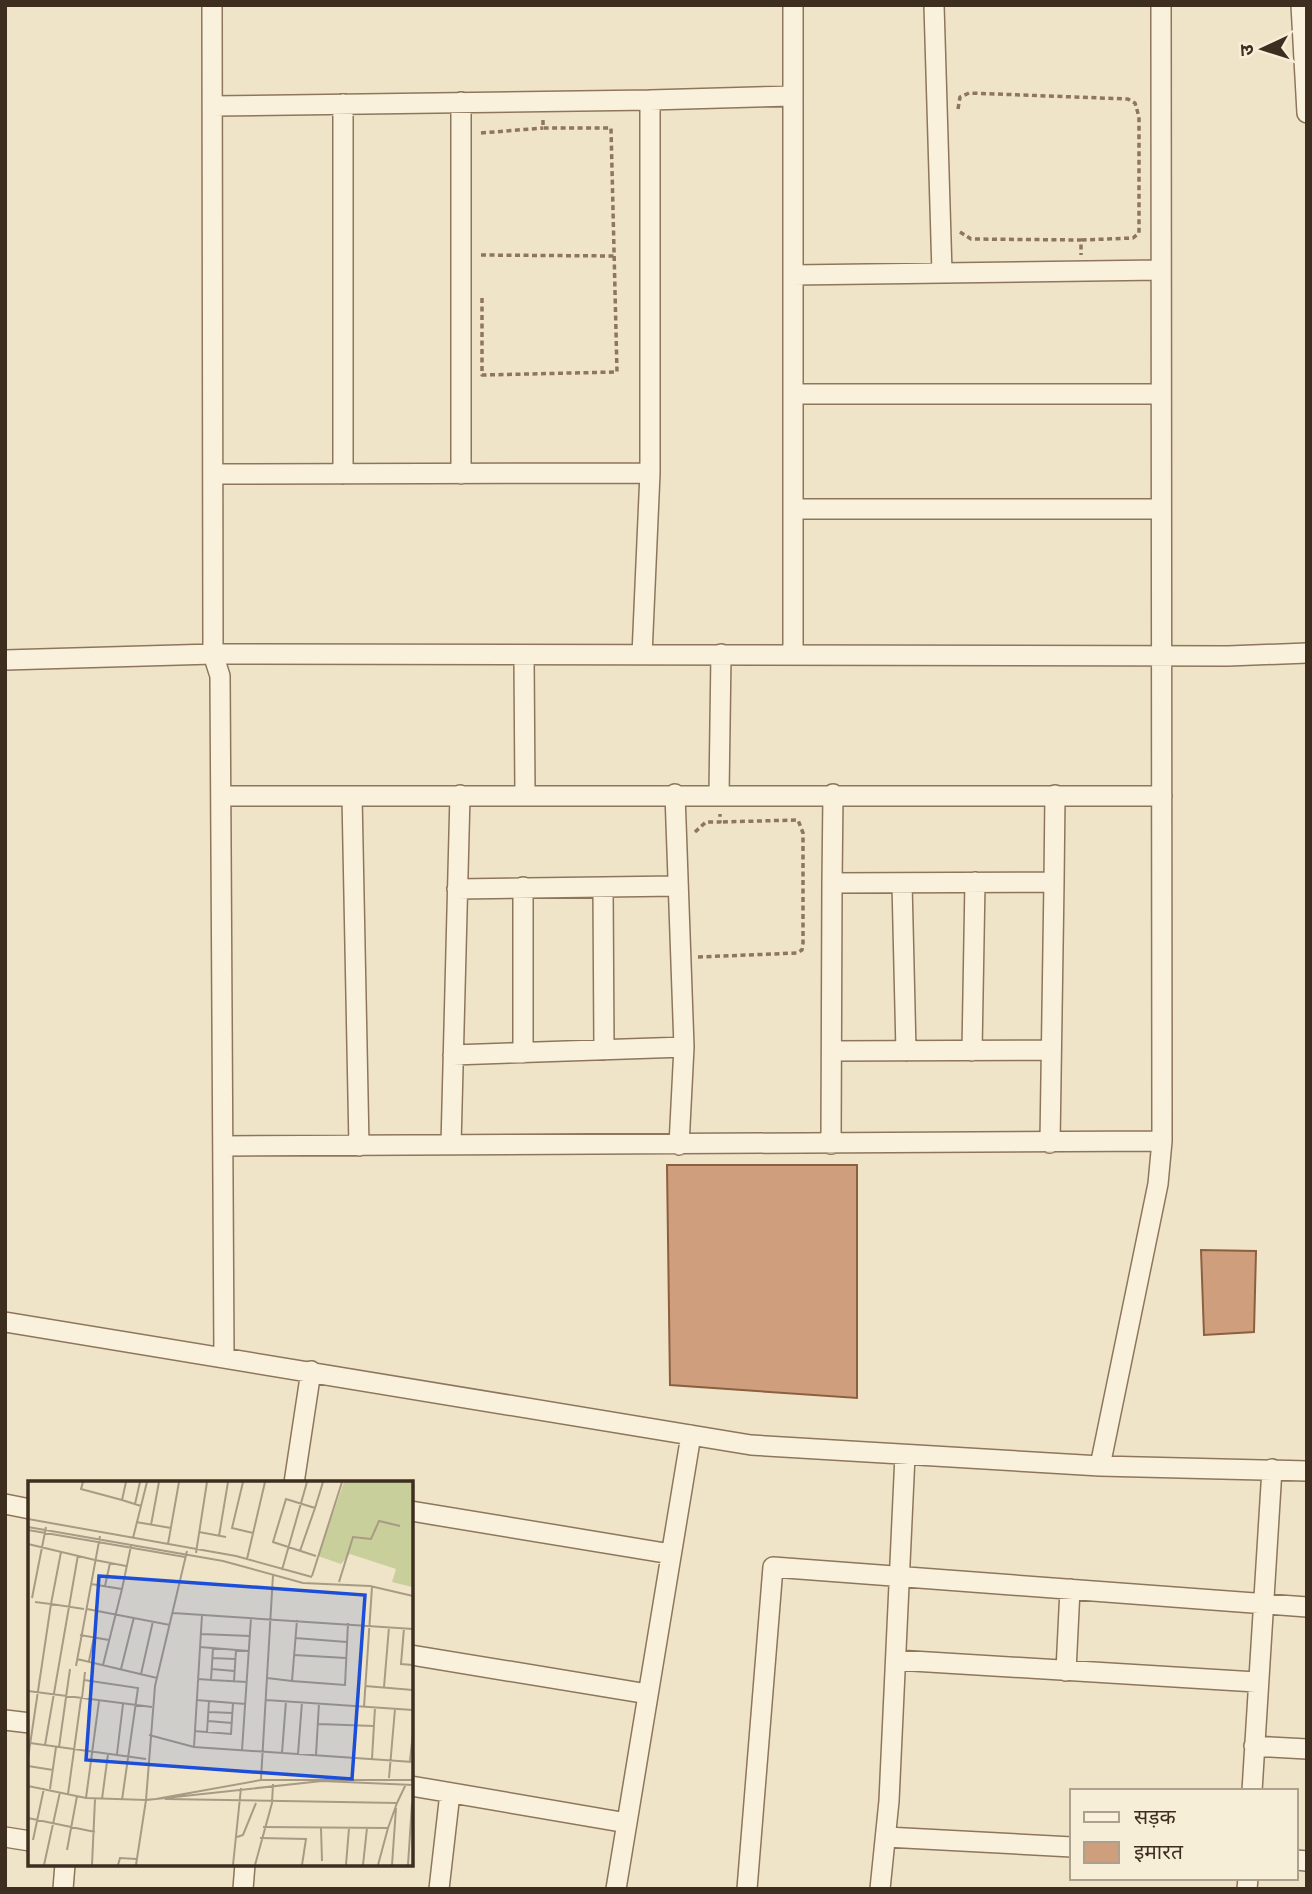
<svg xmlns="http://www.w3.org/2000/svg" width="1312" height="1894" viewBox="0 0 1312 1894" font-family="'Playfair Display','Noto Sans Devanagari',serif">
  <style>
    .building { fill: #cf9f7d; stroke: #8d5f41; stroke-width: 2 }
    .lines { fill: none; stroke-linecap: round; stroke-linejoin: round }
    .minor-casing { stroke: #8d765c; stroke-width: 22 }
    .path { stroke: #8d765c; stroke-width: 3.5; stroke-dasharray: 5 3.5; stroke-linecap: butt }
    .minor { stroke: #faf1dc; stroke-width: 19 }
    .inset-road { fill: none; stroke: #a89b85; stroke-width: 2 }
    .view { fill: #1d4ed8; fill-opacity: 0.15; stroke: #1d4ed8; stroke-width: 3.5 }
    .inset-edge { fill: none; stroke: #3d2e20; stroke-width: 3.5 }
  </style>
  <rect width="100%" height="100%" fill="#f0e4c8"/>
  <!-- building -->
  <path class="building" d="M667,1165H857V1398L670,1385Z
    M1201,1250L1256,1251L1254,1332L1204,1335Z"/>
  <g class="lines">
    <defs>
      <path id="minor" d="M212,5L213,654L220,676L224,1357
        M934,5L942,273
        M1301,5L1307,113
        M650,100L793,96
        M461,102V474
        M213,106L650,100V473L213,474
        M793,275L1160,270
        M793,394H1160
        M343,474V104
        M793,509H1160
        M793,654V5
        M642,655L650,473
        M524,656L525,795
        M5,660L213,654L1228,656L1307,653
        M675,794L684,1047
        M719,794L721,654
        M833,794L832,883L1054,882L1050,1143
        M221,796H1162
        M352,796L359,1146
        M1054,882L1055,795
        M902,883L906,1051
        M603,887L604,1050
        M457,889L678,886
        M832,1051L1051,1050
        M972,1051L975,882
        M523,1053V887
        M453,1055L684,1047L679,1145
        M831,1144L832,883
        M451,1145L460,795
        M223,1146L1162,1141L1161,5
        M5,1322L751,1445L1100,1466L1307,1471
        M1100,1466L1158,1184L1162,1141
        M294,1483L311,1371
        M5,1504L30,1509
        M411,1511L671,1554
        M411,1655L648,1694
        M896,1660L1256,1682
        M1066,1671L1070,1589
        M5,1720L30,1723
        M1254,1746L1307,1749
        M411,1786L627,1823
        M1252,1791L1272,1469
        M5,1837L30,1841
        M886,1837L1072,1847
        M1296,1860L1307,1861
        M63,1889L65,1864
        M243,1889L245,1864
        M439,1889L450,1793
        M616,1889L691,1435
        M747,1889L773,1567L1307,1607
        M880,1889L889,1801L905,1455
        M1247,1889L1248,1878"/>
    </defs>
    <!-- minor casing -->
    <use href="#minor" class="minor-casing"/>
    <!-- path -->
    <path class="path" d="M958,109L960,97L969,93L1128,99L1135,103L1139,117V233L1133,238L1081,240
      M481,133L543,128
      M960,232L971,239L1081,240V255
      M481,255L614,256
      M482,298V375L617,372L611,128H543V117
      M695,832L706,822H720V814
      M698,957L797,953L802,950L803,943V833L798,820L720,822"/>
    <!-- minor -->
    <use href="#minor" class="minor"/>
  </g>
  <!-- overview -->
  <g transform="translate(28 1481)">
    <rect width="385" height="385" fill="#f0e4c8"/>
    <path d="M316,1H385L384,106L364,101L368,88L322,73L313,83L290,75Z" fill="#c9cf9b"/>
    <path class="inset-road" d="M55,1L53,8L94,19M98,1L94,19L113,25M215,1L204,47L225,52M107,23L112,1M287,27L295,1M0,38L208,75L284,96M108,41L143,47M123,44L131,1M0,46L195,80L275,102L342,105L385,115M0,49L157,76M171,51L198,56M191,55L200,1M105,57L119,1M0,63L67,79M140,63L151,1M272,70L287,27L258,18L245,61L288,75M33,71L23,123L56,128M168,72L179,1M219,78L237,1M67,79L98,85M254,89L279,1M284,95L314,1M311,101L325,56L343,58L351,40L372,45M63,103L94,108L103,65M77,105L82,82M4,117L18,46M59,128L142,144M145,132L385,148M174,134L166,266L385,281M269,139L264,200L317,204L320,142M376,147L373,183L385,184M173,153L222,155M52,154L81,159M267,157L319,161M172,166L221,170M266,174L318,177M184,177L207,178M49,178L129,197M61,180L66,156M75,184L94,108M48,185L72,55M93,188L106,136M184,188L206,190M113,193L125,140M239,197L264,200M170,198L183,199L185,167M56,199L110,207L94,319M183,199L219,201M206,200L208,169M337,205L385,209M356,206L361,146M0,210L124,226M54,217L57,191M168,219L205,222M238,219L385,229M336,226L344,106M181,231L204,232M180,240L204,242M290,243L346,245M166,250L203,253L205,222L218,223M179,251L181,220M121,254L166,266M2,262L118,278M17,264L50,74M31,266L42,188M214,269L223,137M254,272L258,220M89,273L95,223M270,273L274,221M288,274L291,222M0,277L23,123L7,121M344,278L347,226M382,280L385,251M0,285L25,289M361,297L367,228M233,298L245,94M385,299H233L128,318L294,300L385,304M0,305L58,317L118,319L127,205L159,70M22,308L28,266M40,313L53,218M58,317L71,220M74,318L80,273M137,318L369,322L378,303M0,337L67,351M235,346L360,347L369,322M293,347L294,380M209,356L215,354L228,322M232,357L278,358L274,384M5,359L16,307M39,369L49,315M16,384L32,311M64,384L67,318M90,384L92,377L109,378M108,384L118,319L128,318M205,384L213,307M227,384L244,322L245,303M318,384L321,347M335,384L339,347M350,384L360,347M364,384L368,327M380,384L384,322"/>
    <path class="view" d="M71,95L337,114L324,298L58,279Z"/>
    <rect width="385" height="385" class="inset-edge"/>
  </g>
  <!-- border -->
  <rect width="1312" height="1894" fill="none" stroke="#3d2e20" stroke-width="14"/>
  <!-- legend -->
  <rect x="1070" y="1789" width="228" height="91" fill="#f7eed8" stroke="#ada18e" stroke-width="2"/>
  <rect x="1084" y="1812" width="35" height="10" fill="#faf1dc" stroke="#ada18e" stroke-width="2"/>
  <text x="1134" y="1824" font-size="21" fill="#3d2e20">सड़क</text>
  <rect x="1084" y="1842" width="35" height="21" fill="#cf9f7d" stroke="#ada18e" stroke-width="2"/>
  <text x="1134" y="1859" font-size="21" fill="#3d2e20">इमारत</text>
  <!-- north arrow -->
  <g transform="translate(1263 49) rotate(266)" stroke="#f7eed8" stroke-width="5" paint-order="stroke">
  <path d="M0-5L12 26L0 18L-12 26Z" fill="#3d2e20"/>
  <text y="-10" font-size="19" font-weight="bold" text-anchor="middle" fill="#3d2e20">उ</text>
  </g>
</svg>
